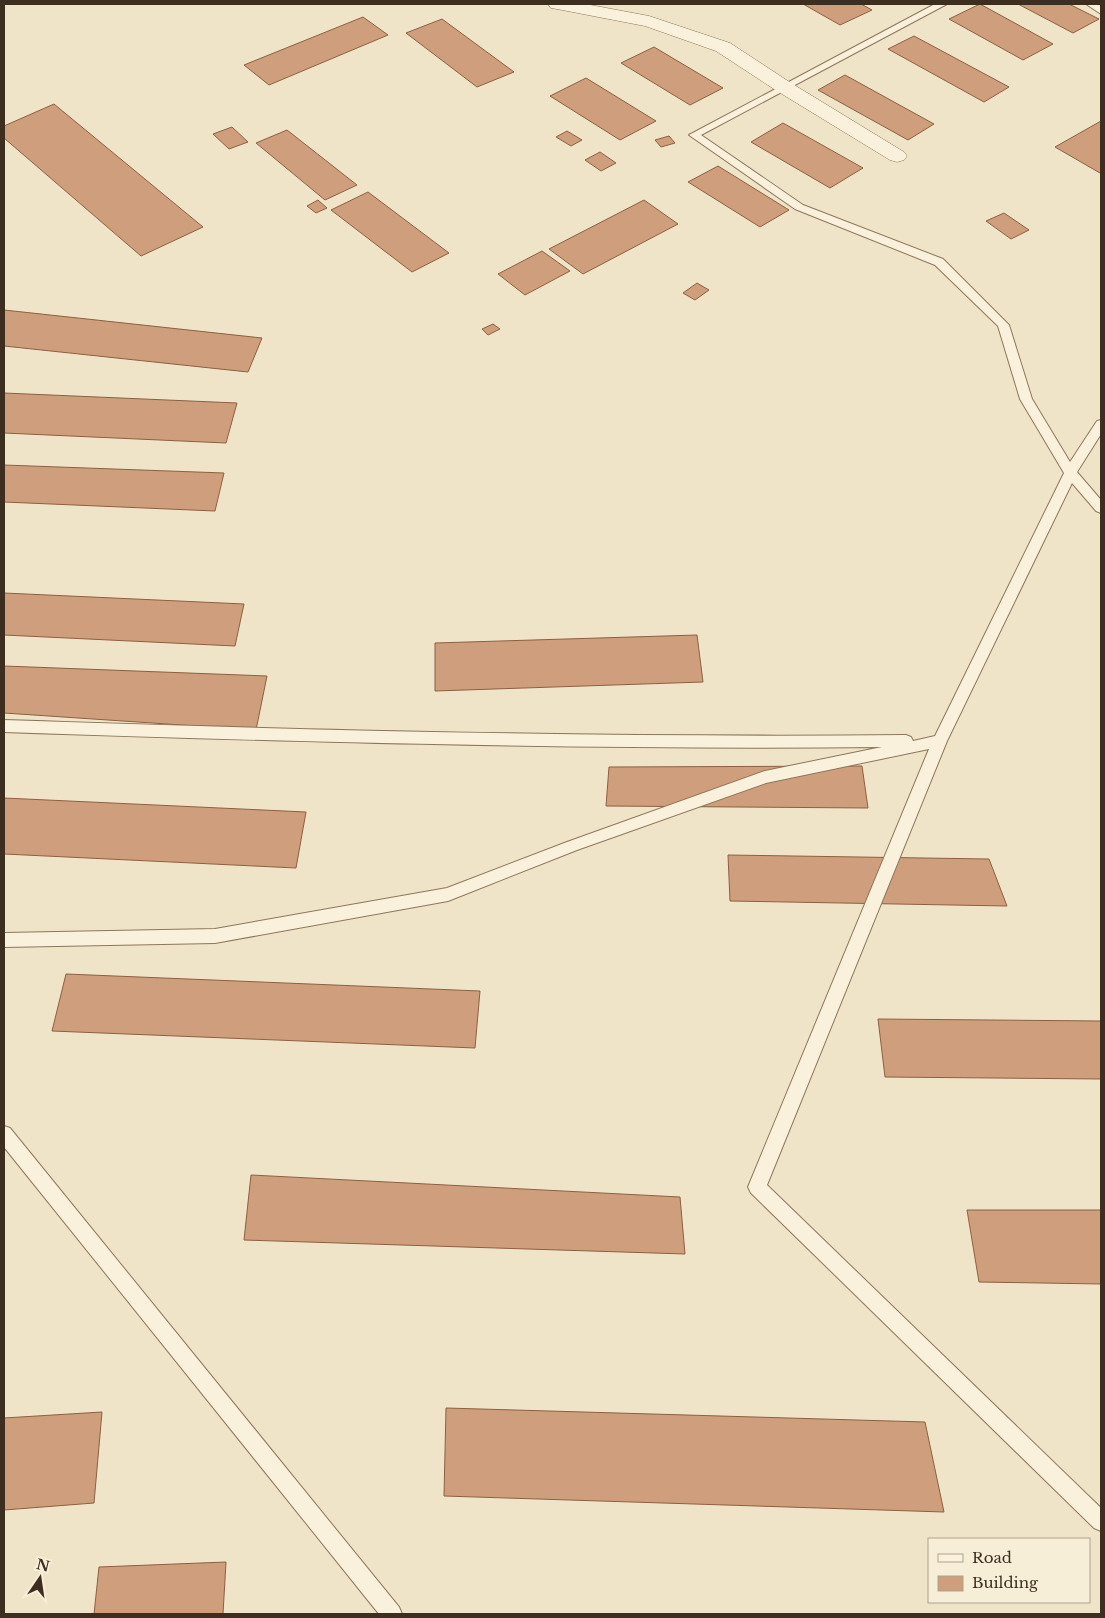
<svg xmlns="http://www.w3.org/2000/svg" width="1105" height="1618" viewBox="0 0 1105 1618" font-family="'Libre Baskerville',serif">
  <style>
    .building { fill: #cf9f7d; stroke: #8d5f41 }
    .lines { fill: none; stroke-linecap: round; stroke-linejoin: round }
    .service-casing { stroke: #8d765c; stroke-width: 2 }
    .minor-casing { stroke: #8d765c; stroke-width: 1 }
    .service { fill: #faf1dc; fill-rule: evenodd }
    .minor { fill: #faf1dc; fill-rule: evenodd }
  </style>
  <rect width="100%" height="100%" fill="#f0e4c8"/>
  <!-- building -->
  <path class="building" d="M803,4H861L872,10L840,25Z
    M980,4L1053,44L1023,60L949,19Z
    M1018,4H1069L1099,19L1073,33Z
    M363,17L388,35L269,85L244,65Z
    M442,19L514,72L477,87L406,33Z
    M914,36L1009,87L984,102L888,49Z
    M654,47L723,88L690,105L621,63Z
    M845,75L934,124L908,140L818,90Z
    M586,78L656,121L620,140L550,96Z
    M54,104L203,227L141,256L4,138V126Z
    M1101,121V172L1100,173L1055,147Z
    M783,123L863,168L830,188L751,142Z
    M232,127L248,142L229,149L213,134Z
    M287,130L357,185L325,200L256,143Z
    M567,131L582,140L571,146L556,137Z
    M669,136L675,143L661,147L655,140Z
    M600,152L616,163L601,171L585,160Z
    M718,166L789,210L760,227L688,182Z
    M368,192L449,253L412,272L331,210Z
    M318,200L327,208L316,213L307,206Z
    M644,200L678,224L583,274L549,249Z
    M1004,213L1029,230L1011,239L986,221Z
    M542,251L570,271L525,295L498,274Z
    M697,283L709,290L695,300L683,293Z
    M4,310L262,338L248,372L4,346Z
    M493,324L500,329L488,335L482,329Z
    M4,393L237,403L226,443L4,433Z
    M4,465L224,473L215,511L4,502Z
    M4,593L244,604L235,646L4,635Z
    M697,635L703,682L435,691V643Z
    M4,666L267,676L256,730L4,713Z
    M862,766L868,808L606,806L609,767Z
    M4,798L306,812L296,868L4,854Z
    M728,855L989,859L1007,906L730,901Z
    M66,974L480,991L475,1048L52,1031Z
    M878,1019L1101,1021V1079L885,1077Z
    M251,1175L680,1197L685,1254L244,1240Z
    M967,1210H1101V1284L979,1282Z
    M446,1408L925,1422L944,1512L444,1496Z
    M102,1412L94,1503L4,1510V1418Z
    M226,1562L223,1614H94L99,1567Z"/>
  <g class="lines">
    <defs>
      <path id="service" d="M935,4H947L701,135L803,205L943,259L1009,325L1032,399L1070,462L1097,421L1101,420V434L1077,472L1101,500V513L1096,511L1072,483L947,741L767,1185L1101,1508V1531L1094,1528L751,1193L748,1187L929,749L766,783L577,850L448,901L215,943L4,947V933L215,929L447,888L567,842L765,771L882,747C589,750 297,742 4,732V720C305,730 605,738 906,735L911,737L913,741L935,736L1064,473L1020,399L998,326L935,265L795,209L689,135Z
        M1086,4L1101,5V14Z
        M4,1126L10,1128L399,1607L402,1614H379L4,1147Z"/>
      <path id="minor" d="M548,4H585L649,16L730,43L791,83L904,152L907,156L904,160L897,162L890,160L777,91L716,51L645,26L557,9L551,8Z"/>
    </defs>
    <!-- service casing -->
    <use href="#service" class="service-casing"/>
    <!-- minor casing -->
    <use href="#minor" class="minor-casing"/>
    <!-- service -->
    <use href="#service" class="service"/>
    <!-- minor -->
    <use href="#minor" class="minor"/>
  </g>
  <!-- border -->
  <rect width="1105" height="1618" fill="none" stroke="#3d2e20" stroke-width="10"/>
  <!-- legend -->
  <rect x="928" y="1538" width="162" height="65" fill="#f7eed8" stroke="#ada18e"/>
  <rect x="938" y="1554" width="25" height="8" fill="#faf1dc" stroke="#ada18e"/>
  <text x="972" y="1563" font-size="15" fill="#3d2e20">Road</text>
  <rect x="938" y="1576" width="25" height="15" fill="#cf9f7d" stroke="#ada18e"/>
  <text x="972" y="1588" font-size="15" fill="#3d2e20">Building</text>
  <!-- north arrow -->
  <g transform="translate(40 1578) rotate(13)" stroke="#f7eed8" stroke-width="4" paint-order="stroke">
  <path d="M0-4L9 19L0 12L-9 19Z" fill="#3d2e20"/>
  <text y="-8" font-size="14" font-weight="bold" text-anchor="middle" fill="#3d2e20">N</text>
  </g>
</svg>
